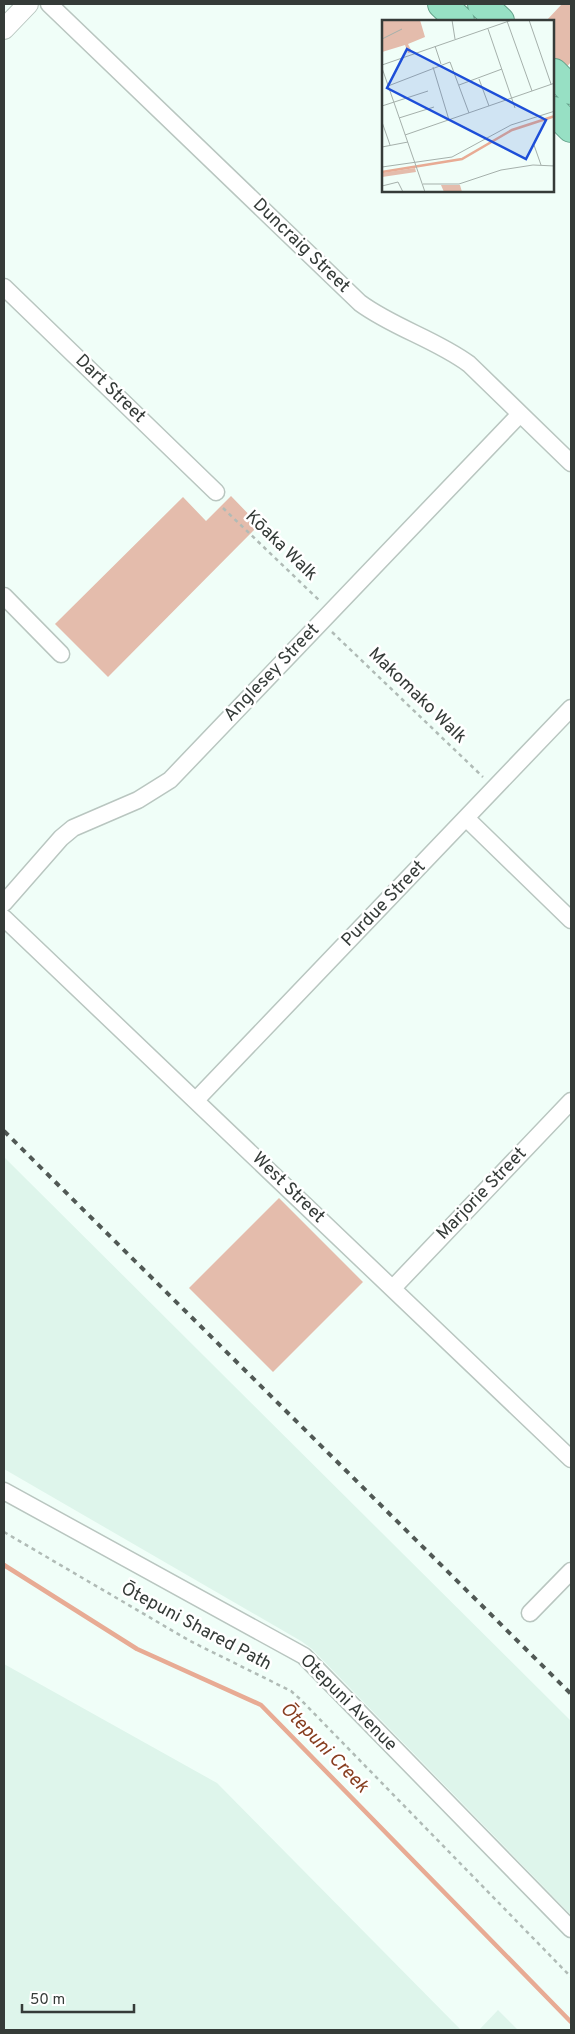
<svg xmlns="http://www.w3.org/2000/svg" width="575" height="2034" viewBox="0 0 575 2034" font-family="Overpass,sans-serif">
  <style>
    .built { fill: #def5eb }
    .green { fill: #e4bcac }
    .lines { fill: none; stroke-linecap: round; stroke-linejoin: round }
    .stream { stroke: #e8ab94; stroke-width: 4.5 }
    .minor-casing { stroke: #b9c6c0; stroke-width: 19 }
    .tertiary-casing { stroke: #b9c6c0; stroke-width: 22 }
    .trunk-casing { stroke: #64a28a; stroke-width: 30 }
    .path { stroke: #b0bbb6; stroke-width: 2.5; stroke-dasharray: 4 4; stroke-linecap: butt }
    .minor { stroke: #fff; stroke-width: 16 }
    .tertiary { stroke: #fff; stroke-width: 20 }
    .trunk { stroke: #97e0c4; stroke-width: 28 }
    .rail { stroke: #515955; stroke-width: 4; stroke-dasharray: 6 6; stroke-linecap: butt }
    .labels { text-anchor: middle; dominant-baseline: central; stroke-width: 5; stroke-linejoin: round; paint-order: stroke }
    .street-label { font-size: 18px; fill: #353b38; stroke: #fff }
    .water-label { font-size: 19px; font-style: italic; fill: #873e20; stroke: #fff }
    .inset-river { fill: none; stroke: #e8ab94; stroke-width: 2.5 }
    .inset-road { fill: none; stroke: #a5b0ab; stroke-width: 1 }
    .view { fill: #1d4ed8; fill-opacity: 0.15; stroke: #1d4ed8; stroke-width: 2.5 }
    .inset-edge { fill: none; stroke: #353b38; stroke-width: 2.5 }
  </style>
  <rect width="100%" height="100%" fill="#f0fef8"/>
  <!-- built -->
  <path class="built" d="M4,1157L571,1721V1915L312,1649L301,1641L4,1469Z
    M4,1664L217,1783L461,2030H4Z
    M498,2010L518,2030H479Z"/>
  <!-- green -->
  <path class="green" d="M562,4H571V62L563,71L554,60V21H546Z
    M231,496L259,525L108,677L55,624L183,497L206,521Z
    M279,1198L363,1282L273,1372L189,1288Z"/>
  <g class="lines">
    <!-- stream -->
    <path class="stream" d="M4,1565L137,1649L261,1705L571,2022"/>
    <defs>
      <path id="minor" d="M49,4L360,303C394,328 435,339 469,364L571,463
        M4,287L216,492
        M4,596L61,654
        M466,818L571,920
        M4,903L61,838L73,828L138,800L170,780L520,414
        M4,918L571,1459
        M196,1100L571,708
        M393,1288L571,1101
        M4,1491L304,1656L571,1929
        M530,1613L571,1571"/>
      <path id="tertiary" d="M4,29L28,4"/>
      <path id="trunk" d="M442,4L460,21
        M482,4L500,21
        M554,73L571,90
        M554,111L571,128"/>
    </defs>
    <!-- minor casing -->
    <use href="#minor" class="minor-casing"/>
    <!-- tertiary casing -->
    <use href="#tertiary" class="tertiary-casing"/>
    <!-- trunk casing -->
    <use href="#trunk" class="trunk-casing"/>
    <!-- path -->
    <path class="path" d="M223,508L321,602
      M332,632L483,777
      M4,1532L190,1641L291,1691L300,1699L571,1977"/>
    <!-- minor -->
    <use href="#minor" class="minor"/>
    <!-- tertiary -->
    <use href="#tertiary" class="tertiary"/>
    <!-- trunk -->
    <use href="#trunk" class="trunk"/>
    <!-- rail -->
    <path class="rail" d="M4,1131L571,1694"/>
  </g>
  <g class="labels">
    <!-- street labels -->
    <g class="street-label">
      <text transform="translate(301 246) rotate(44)">Duncraig Street</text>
      <text transform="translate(110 389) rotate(44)">Dart Street</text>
      <text transform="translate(281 546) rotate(44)">Kōaka Walk</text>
      <text transform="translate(272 673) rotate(-46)">Anglesey Street</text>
      <text transform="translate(417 696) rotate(44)">Makomako Walk</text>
      <text transform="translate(384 904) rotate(-46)">Purdue Street</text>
      <text transform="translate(288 1188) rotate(44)">West Street</text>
      <text transform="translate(482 1194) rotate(-46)">Marjorie Street</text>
      <text transform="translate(196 1627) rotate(28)">Ōtepuni Shared Path</text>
      <text transform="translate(348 1703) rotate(45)">Otepuni Avenue</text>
    </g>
    <!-- water labels -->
    <g class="water-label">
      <text transform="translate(324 1748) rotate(46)">Ōtepuni Creek</text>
    </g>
  </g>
  <!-- overview -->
  <g transform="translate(382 20)">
    <rect width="172" height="172" fill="#f0fef8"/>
    <path d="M0,0H38L43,17L26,24L30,32L26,33L23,25L0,32ZM33,148L34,152L0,157V153ZM59,165H78L80,172H62Z" fill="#e4bcac"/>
    <path class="inset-river" d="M0,152L80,139L130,110L173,96"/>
    <path class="inset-road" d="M70,0L73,19M147,0L169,64M125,1L150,71M106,9L133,88M0,19L20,9M53,26L59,44M0,45L130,0M51,47L67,100M0,48L43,172M97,59L107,86M77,65L120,49M6,66L68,42L87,93M0,86L46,71M17,98L52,87M0,102L8,125M23,115L173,63M152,125L159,145M0,127L26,122M0,147L70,137L129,105L173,91M41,164H77L119,150L151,145L173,146M0,166L16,162L21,172"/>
    <path class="view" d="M25,29L164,100L144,139L5,68Z"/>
    <rect width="172" height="172" class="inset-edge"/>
  </g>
  <!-- border -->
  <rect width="575" height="2034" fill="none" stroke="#353b38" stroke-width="10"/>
  <!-- scale -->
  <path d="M22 2004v8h112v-8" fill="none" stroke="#353b38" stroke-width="2.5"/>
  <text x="30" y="2004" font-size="15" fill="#353b38" stroke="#ffffff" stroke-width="4" paint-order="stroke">50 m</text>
</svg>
